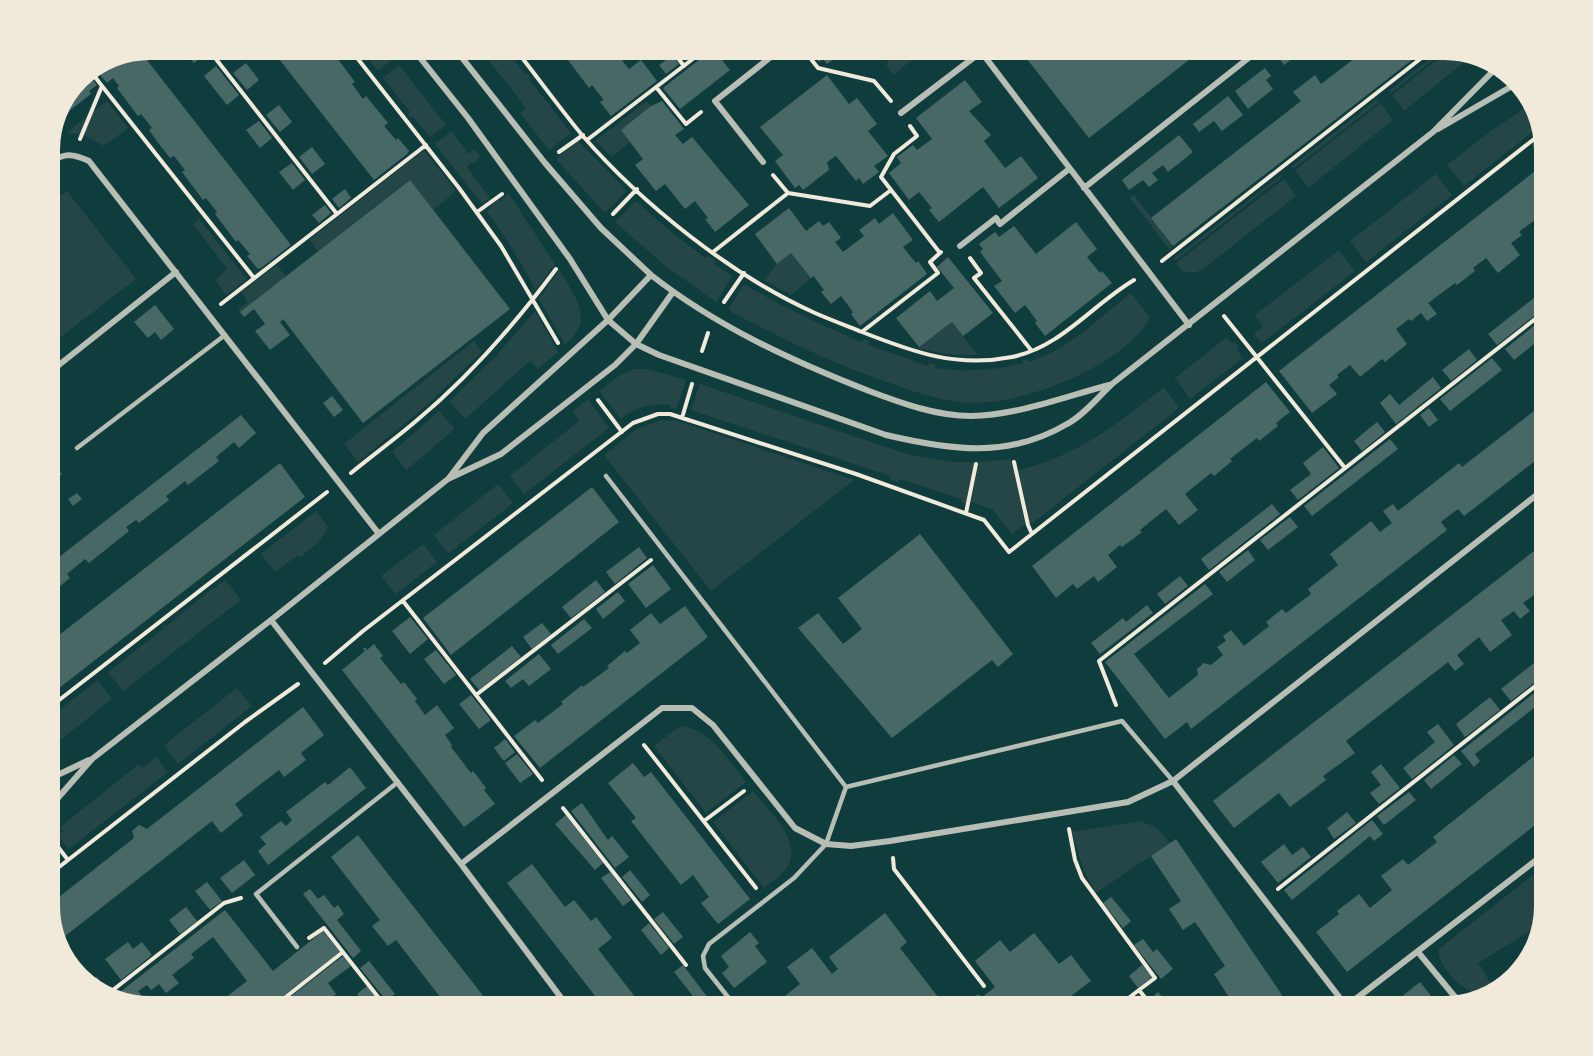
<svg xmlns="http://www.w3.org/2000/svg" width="1593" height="1056" viewBox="0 0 1593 1056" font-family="'Nunito Sans',sans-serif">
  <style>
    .green { fill: #244646 }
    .building { fill: #486865 }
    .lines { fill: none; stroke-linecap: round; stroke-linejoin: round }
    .path { stroke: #f1e9da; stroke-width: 4 }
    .service { stroke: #b8beb3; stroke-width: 4.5 }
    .minor { stroke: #b8beb3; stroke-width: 6 }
    .rim { fill: none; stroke: #f1e9da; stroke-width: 8 }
  </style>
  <rect width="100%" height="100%" fill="#0f3d3e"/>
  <!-- green -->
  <path class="green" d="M357,45H383L394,58L378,71Z
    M477,45H502L525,74L527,73L530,77L529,79L571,133L549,150L520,113L526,108Z
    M903,45H931L893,75L886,64L905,49Z
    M1446,46L1449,47L1391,93L1389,91Z
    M1452,48L1474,54L1404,111L1392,95Z
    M399,65L446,125L430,137L413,117L411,118L408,114L410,112L383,78Z
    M1377,99L1379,102L1293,169L1292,166Z
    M107,101L128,128L104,146L82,134L66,133Z
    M647,101L651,106L630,142L612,157L595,141Z
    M1535,101L1541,125L1464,186L1447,165L1491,131Z
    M1381,103L1393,120L1308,188L1295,170Z
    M451,131L469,154L475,149L480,156L474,164L472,162L467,167L490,198L482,204L435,144Z
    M578,141L627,191L605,213L556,159Z
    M424,150L456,191L433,210L409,180L318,251L309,240Z
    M1436,174L1452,195L1366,262L1350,241Z
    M1281,175L1282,177L1175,261L1173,259Z
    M1284,179L1296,196L1203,269L1194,273L1184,272L1176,263Z
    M67,191L136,279L45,349V207Z
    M509,194L555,264L536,290L507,240L487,211L498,199L500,201Z
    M1134,195L1173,246L1169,249L1130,198Z
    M636,201L665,227L705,258L708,256L715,261L714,264L732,276L716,302L664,265L615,222Z
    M199,219L247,279L226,295L215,280L227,269L193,224Z
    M1339,250L1355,271L1262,343L1254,334L1263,326L1255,315Z
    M791,253L811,278L791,295L764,280L777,264Z
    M277,265L286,277L240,312L238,310L248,302L241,292Z
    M559,270C576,298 595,319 565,345L539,299Z
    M744,284C782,307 821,325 862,342L864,339L870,342L869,345L928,366L929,363L935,364V368C965,372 995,371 1023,363V360L1027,359L1028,362C1066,352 1101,316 1131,293L1150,317C1140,340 1100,366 1077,376C1046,390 1011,402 977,403C947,403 921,394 893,384C833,364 783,339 728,310Z
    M535,311L558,352L538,369L530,361L465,419L449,402L496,356Z
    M952,322L978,355L945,354L917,348Z
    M1227,337L1232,344L1234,342L1239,347L1237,350L1243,358L1190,399L1175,378Z
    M474,341L482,352L428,404L358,462L344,444Z
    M634,369H648L686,380L676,409L670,408V405C651,403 636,407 621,419L599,391L620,375Z
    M700,384L910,455L953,462H975L966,504L961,502V499L900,479L898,482L890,479V476L691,410Z
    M1164,387L1179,408L1030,525L1018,470C1080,455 1115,425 1164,387Z
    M588,399L609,428L524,494L510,476L579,421L573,411Z
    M439,411L455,429L406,470L392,452Z
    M661,420L678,421L854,480L711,591L604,455L638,428Z
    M1011,459L1025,524L1012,534L992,509L971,502L979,462Z
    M498,484L513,503L448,554L434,535Z
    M316,511L328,527C322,541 312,548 300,557L298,555L275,572L261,554Z
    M423,544L437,562L396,594L381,576Z
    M225,580L241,600L123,691L108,672L163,629L162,627L166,625L167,626L210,590L217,587L220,582L221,584Z
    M98,680L112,699L45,752V721Z
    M237,688L252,706L178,764L164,745Z
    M680,726C712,730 727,759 746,782L706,813L654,746Z
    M156,757L168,772L69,849L58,836L63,831L60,827L139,764L142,768Z
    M753,791C768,810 805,843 786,869C781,876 772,882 764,888L713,822Z
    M1140,821L1156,827L1170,843L1096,893L1084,871L1072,832Z
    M47,844L58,858L45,867V846Z
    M1548,863V906L1543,923L1478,963L1493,987L1479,994C1464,993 1435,964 1439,949Z"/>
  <!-- building -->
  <path class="building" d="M150,45H156L143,55L291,245L261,268L258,269L247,256L250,254L238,240L236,242L215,214L217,212L206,198L203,200L182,172L185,170L174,156L170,158L159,144L149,130L152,128L141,114L138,116L117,88L119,86L113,78L107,83L92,65L110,53Z
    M182,45H200L206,53L194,63L180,46Z
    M268,45H321L330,57L334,54L355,82L352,84L363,99L366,96L388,123L384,126L396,140L398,138L409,151L407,154L374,180Z
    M561,45H610L629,69L641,60L657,81L611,116L600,102L604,100L592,85L589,88L568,60L571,57Z
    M674,45H704L686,59Z
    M806,45H851L827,64L823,59L819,62Z
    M871,45H903L906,48L890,61L886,56L882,59Z
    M1016,45H1208L1089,138Z
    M1294,45H1310L1284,65L1278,57Z
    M1311,45H1332L1319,55Z
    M1372,45H1431L1173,246L1151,218L1301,101L1293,92L1315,75L1321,84Z
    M713,49L730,70L680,109L663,88Z
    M672,56L679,64L666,74L659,65Z
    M246,63L259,80L247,90L233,73Z
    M216,66L239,95L227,105L204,76Z
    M1265,68L1271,76L1266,80L1273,89L1248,109L1235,91Z
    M85,70L97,85L89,91L91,94L64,115L61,113L58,115L76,76Z
    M827,75L849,104L857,98L877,124L868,131L888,156L874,166L879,172L863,184L859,178L856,181L836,156L827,162L829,170L803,190L799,185L795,188L775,161L783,155L760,127Z
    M965,80L982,102L969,111L991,135L984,141L1005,168L1021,156L1038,178L999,208L983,187L939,222L929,210L932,208L919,192L909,200L889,173L901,163L897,157L913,145L917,150L932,139L916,118Z
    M1228,96L1243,115L1222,131L1214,121L1199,132L1193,124Z
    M662,101L684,129L675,135L683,144L692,137L749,205L715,232L705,219L708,218L695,201L685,209L665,184L656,191L635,165L643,159L621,130L651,106Z
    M279,105L292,122L280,132L266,115Z
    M259,121L272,138L260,148L246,130Z
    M1179,135L1193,152L1168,172L1163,165L1152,173L1158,180L1149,187L1143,180L1129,190L1122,180Z
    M312,147L325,164L312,174L299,157Z
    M1548,161V215L1545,212L1519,232L1522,235L1511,243L1520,255L1498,273L1486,258L1473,268L1475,271L1457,285L1455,283L1428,303L1437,314L1427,321L1421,313L1411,321L1409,319L1396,329L1407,344L1385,362L1382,359L1360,377L1350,365L1337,375L1339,377L1329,385L1337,394L1312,413L1279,371Z
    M292,163L305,180L293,190L279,172Z
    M410,180L510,309L363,423L283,319L280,322L290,335L270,350L255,331L265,324L254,309L244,317L240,312Z
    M345,189L351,198L339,208L332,199Z
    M325,205L331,213L319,223L312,215Z
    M789,208L806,231L819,221L823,226L829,222L841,238L835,242L843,252L864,236L859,230L875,218L879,224L893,213L913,240L903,247L916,263L918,261L927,274L860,326L851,314L853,312L841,296L831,304L821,292L824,290L815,278L814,276L811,278L791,253L777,264L755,234Z
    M1076,222L1097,249L1087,257L1100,273L1102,271L1112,283L1045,336L1035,323L1037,321L1025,305L1015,313L994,286L1002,281L980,252L983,249L979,244L995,232L999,237L1014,226L1036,254Z
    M948,257L993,313L963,336L952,322L919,347L896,318L930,291L937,301L954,288L937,267Z
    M1548,287V305L1497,345L1488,334Z
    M155,305L174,329L161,340L155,332L148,338L134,322Z
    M1535,325L1544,336L1514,360L1505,349Z
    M1469,349L1477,360L1451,381L1442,370Z
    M1492,358L1502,370L1450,411L1440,399Z
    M1433,377L1441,388L1396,424L1380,403L1390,394L1399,405Z
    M1266,382L1290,412L1276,423L1278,426L1259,441L1257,438L1244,448L1230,459L1232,461L1214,476L1211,473L1185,494L1198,510L1179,525L1166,509L1140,530L1142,532L1133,539L1122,547L1120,545L1108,555L1117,567L1098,582L1094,576L1077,589L1073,584L1056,598L1032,566Z
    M332,396L343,410L334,417L323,403Z
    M1548,400V451L1464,516L1458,509L1450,515L1441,522L1447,530L1191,729L1187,722L1165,739L1105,662L1205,584L1213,594L1134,654L1169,698L1198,675L1197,669L1204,663L1211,665L1223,655L1217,647L1226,641L1223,636L1231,630L1244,646L1269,626L1266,622L1282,609L1286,613L1311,594L1308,589L1338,565L1330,554L1371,521L1380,532L1392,523L1383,511L1393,504L1398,511L1459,463L1462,467Z
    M1429,408L1438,420L1429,427L1420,415Z
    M241,415L256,433L239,448L234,442L216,457L219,461L188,485L185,481L166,496L169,500L139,523L136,520L126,527L129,531L89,563L85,559L67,574L70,578L45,598V568Z
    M1377,422L1385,432L1362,451L1354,441Z
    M1390,439L1398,449L1312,516L1304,506Z
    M1323,447L1339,468L1298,500L1290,490L1311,474L1303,463Z
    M45,451L62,474L45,487Z
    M280,463L305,497L45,699V646Z
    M592,487L619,522L451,655L423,618Z
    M77,493L82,499L73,506L68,499Z
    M1272,504L1280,514L1209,570L1201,559Z
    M48,514L53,517L55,522L49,527L45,525V517Z
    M1290,517L1298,527L1268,550L1260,540Z
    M920,534L1013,654L998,667L992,660L892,738L798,628L818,613L843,644L862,629L838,598Z
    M1548,540V597L1544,600L1538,592L1523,603L1530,611L1520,619L1514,611L1501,620L1512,635L1490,652L1479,637L1457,655L1464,664L1455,671L1448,662L1346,741L1355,753L1323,776L1326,780L1313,790L1290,807L1279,793L1234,828L1213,801Z
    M639,547L647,558L615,584L606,572Z
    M1248,550L1255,560L1227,582L1219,572Z
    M653,565L671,589L646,608L628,584Z
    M1180,576L1188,586L1165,604L1157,594Z
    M596,580L605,592L571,618L562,607Z
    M618,592L625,601L603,619L596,609Z
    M1147,605L1153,613L1100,654L1091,643L1123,618L1126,622Z
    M685,606L708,637L540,768L514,736L535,720L538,723L563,704L561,702L571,694L582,685L583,687L609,668L607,666L625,651L627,653L640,643L630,630L651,613L660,624Z
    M410,617L428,639L410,654L392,631Z
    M584,619L592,628L558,654L551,645Z
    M542,623L551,634L532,649L523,637Z
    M374,644L383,656L380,658L401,684L404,682L417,699L415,701L425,715L437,705L454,728L445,735L452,745L451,747L471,773L473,771L480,780L486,788L484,790L495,804L464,827L342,670L365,651L363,649L365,647L367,650Z
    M512,646L521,657L479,690L470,679Z
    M436,650L456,675L444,684L424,659Z
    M1548,652V672L1511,701L1501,689Z
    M539,654L551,669L529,686L523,679L511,688L505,681Z
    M1548,682V697L1475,754L1480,761L1474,767L1461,751Z
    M471,695L491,720L479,729L459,704Z
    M1490,697L1500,710L1465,737L1456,724Z
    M303,707L324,735L301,753L306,760L284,777L279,770L235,804L243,815L221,833L212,821L55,944L45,908L134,838L132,831L139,825L147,829Z
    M1438,724L1454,745L1412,779L1403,768L1435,742L1427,732Z
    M505,739L515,752L504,761L494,748Z
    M1548,745V815L1347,972L1316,932L1339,914L1337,911L1359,894L1370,908L1392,890L1381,876L1403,859L1408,865L1437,842L1433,837Z
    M517,754L533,774L520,783L505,763Z
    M1454,755L1462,764L1431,789L1424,780Z
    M633,763L644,777L651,772L750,899L718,924L701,903L709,897L693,875L681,885L631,821L636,818L608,783Z
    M1381,764L1400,788L1379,804L1370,793L1381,785L1371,772Z
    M350,767L366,788L268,865L258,851L266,844L260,837L281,821L286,826L292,820L286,812L325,782L328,785Z
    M1409,792L1416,800L1384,825L1377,816Z
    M582,803L608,840L612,836L629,857L615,868L571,811Z
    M1347,812L1356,823L1334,839L1327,828Z
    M566,815L603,863L595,870L555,824Z
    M1372,820L1383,834L1374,841L1370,836L1292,900L1284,890Z
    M358,835L374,856L495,1011H451L396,940L388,946L372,926L380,920L331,857Z
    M1176,839L1282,995L1270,1003L1275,1011H1238L1214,974L1225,966L1195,922L1183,930L1169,909L1181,901L1151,856Z
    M1284,844L1292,855L1303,847L1311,857L1278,883L1261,862Z
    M244,860L255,875L232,893L220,878Z
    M532,864L565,907L574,900L591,921L596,917L612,938L598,949L646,1011L606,1010L507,883Z
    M630,870L650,895L642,902L622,877Z
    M610,872L631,900L623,906L601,878Z
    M207,882L222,901L210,910L195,891Z
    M310,889L318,899L324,895L334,908L338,905L344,914L337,920L361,951L353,958L303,894Z
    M1111,897L1131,921L1123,928L1103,903Z
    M186,907L197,921L180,934L169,920Z
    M225,910L273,971L323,931L340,952L264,1011H208L247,981L213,937L191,954L194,958L172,975L179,983L166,993L159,984L151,990L147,985L138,991L142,996L131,1005L111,999Z
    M663,912L683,937L674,944L654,919Z
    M885,913L907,942L900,948L949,1011H862L860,1009L857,1011H774L771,1007L800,984L787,967L812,948L832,974L838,969L829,957Z
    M649,923L669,948L661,955L641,930Z
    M750,932L759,943L755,946L767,962L734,988L722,973L729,967L721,956Z
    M1034,933L1059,964L1071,955L1091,981L1071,996L1083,1011H958L978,994L981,998L995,987L975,961L1000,940L1010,952Z
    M1143,939L1153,952L1157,949L1173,969L1161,979L1134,945Z
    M128,942L133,949L142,942L152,955L121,980L105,959Z
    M343,956L351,966L328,983L336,994L322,1005L327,1011H272Z
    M369,961L395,994L386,1000L360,968Z
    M683,965L708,998L718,1011H699L697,1008L700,1005L674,972Z
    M1142,965L1152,977L1138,988L1129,976Z
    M97,977L107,990L100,996L92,993L85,986Z
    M1420,982L1443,1011H1395L1391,1005Z
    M367,986L375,997L386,1011H370L357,994Z
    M1158,992L1169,1005L1174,1011H1161L1151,999Z
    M1139,995L1152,1011H1118L1131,1001Z
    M195,1004L200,1011H187Z"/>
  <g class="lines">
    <!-- path -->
    <path class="path" d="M205,45L337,214
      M347,45L459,188L501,246L558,343
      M512,45C536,75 558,106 582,135C642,204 732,276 815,313C831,320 847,326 862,332C913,352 956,368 1012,357C1061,347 1092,305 1134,280
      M668,45L684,66
      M800,45L818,68L874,81L891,101
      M102,86L254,278
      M656,87L686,124L701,112
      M910,126L917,136L894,154L881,177L940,253
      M80,139L102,86L88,68
      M587,140L711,45
      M559,152L583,135
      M773,175L788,193
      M477,212L502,194
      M613,214L637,189
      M713,252L788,193L870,206L891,190
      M970,258L981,273L974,278L1031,350
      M1162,261L1438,45
      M724,302L744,273
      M221,304L426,145
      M1224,316L1345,468
      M863,331L938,273L930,262L941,252
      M702,351L708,333
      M598,400L622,432
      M682,418L692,384
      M1014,462L1028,525L1032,534
      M351,473C373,455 395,439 416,421C469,377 515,324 556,269
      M966,513L976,464
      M403,601L542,780
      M325,663L363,631L633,423L658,414H670L856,474L984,520L1009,552L1543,132
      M476,695L651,560
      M1116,705L1099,661L1548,309
      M45,711L327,492
      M644,745L756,888
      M563,808L686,965
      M704,821L744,791
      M1069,829L1075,860L1082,878L1155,978L1139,990
      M45,830L68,860
      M893,858L894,869L984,986
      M45,878L245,722L298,684
      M1278,889L1548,676
      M309,938L324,928L389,1011
      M104,997L224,903L241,898
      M268,1011L343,952
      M1112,1011L1139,990L1156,1011"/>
    <!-- service -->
    <path class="service" d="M77,448L225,335
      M606,476L846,787L826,844L794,878L709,944L703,956L705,968L739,1011
      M846,787L1122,721L1173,781
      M297,947L256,894L398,782"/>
    <!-- minor -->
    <path class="minor" d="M410,45L468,118L570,259L608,320L636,344L659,355L886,435C950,450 1008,459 1067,424C1084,415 1098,397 1112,384L1433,132L1501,63
      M452,45L545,163L601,228L651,275
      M976,45L1189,325
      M901,113L981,52
      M1438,129L1519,82
      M763,162L715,101L772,56L763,45
      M45,167C62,153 70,152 89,161L379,534
      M1084,188L1265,45
      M960,246L996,218L1000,224L1069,169
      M45,376L176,272
      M449,478L483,433L608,320L651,275C716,326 792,361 869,391C901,403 936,416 971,416C1018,415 1064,397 1109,385
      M271,620L461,864L571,1011
      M45,781L89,760
      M1173,781L1350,1011
      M45,809L57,799L92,759L271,620L448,479L501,454L615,365L636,344L673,292
      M461,864L662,708H692L713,725L795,828L826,844L851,846L890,841L1128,802L1173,781L1548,486
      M1418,952L1455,997L1474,1003
      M1485,1000L1505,987
      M1340,1011L1548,851"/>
  </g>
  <!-- crop -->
  <path d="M0 0H1593V1056H0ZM150 56H1444A94 94 0 0 1 1538 150V906A94 94 0 0 1 1444 1000H150A94 94 0 0 1 56 906V150A94 94 0 0 1 150 56Z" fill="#f1e9da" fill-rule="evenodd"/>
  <path class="rim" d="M150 56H1444A94 94 0 0 1 1538 150V906A94 94 0 0 1 1444 1000H150A94 94 0 0 1 56 906V150A94 94 0 0 1 150 56Z"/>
</svg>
